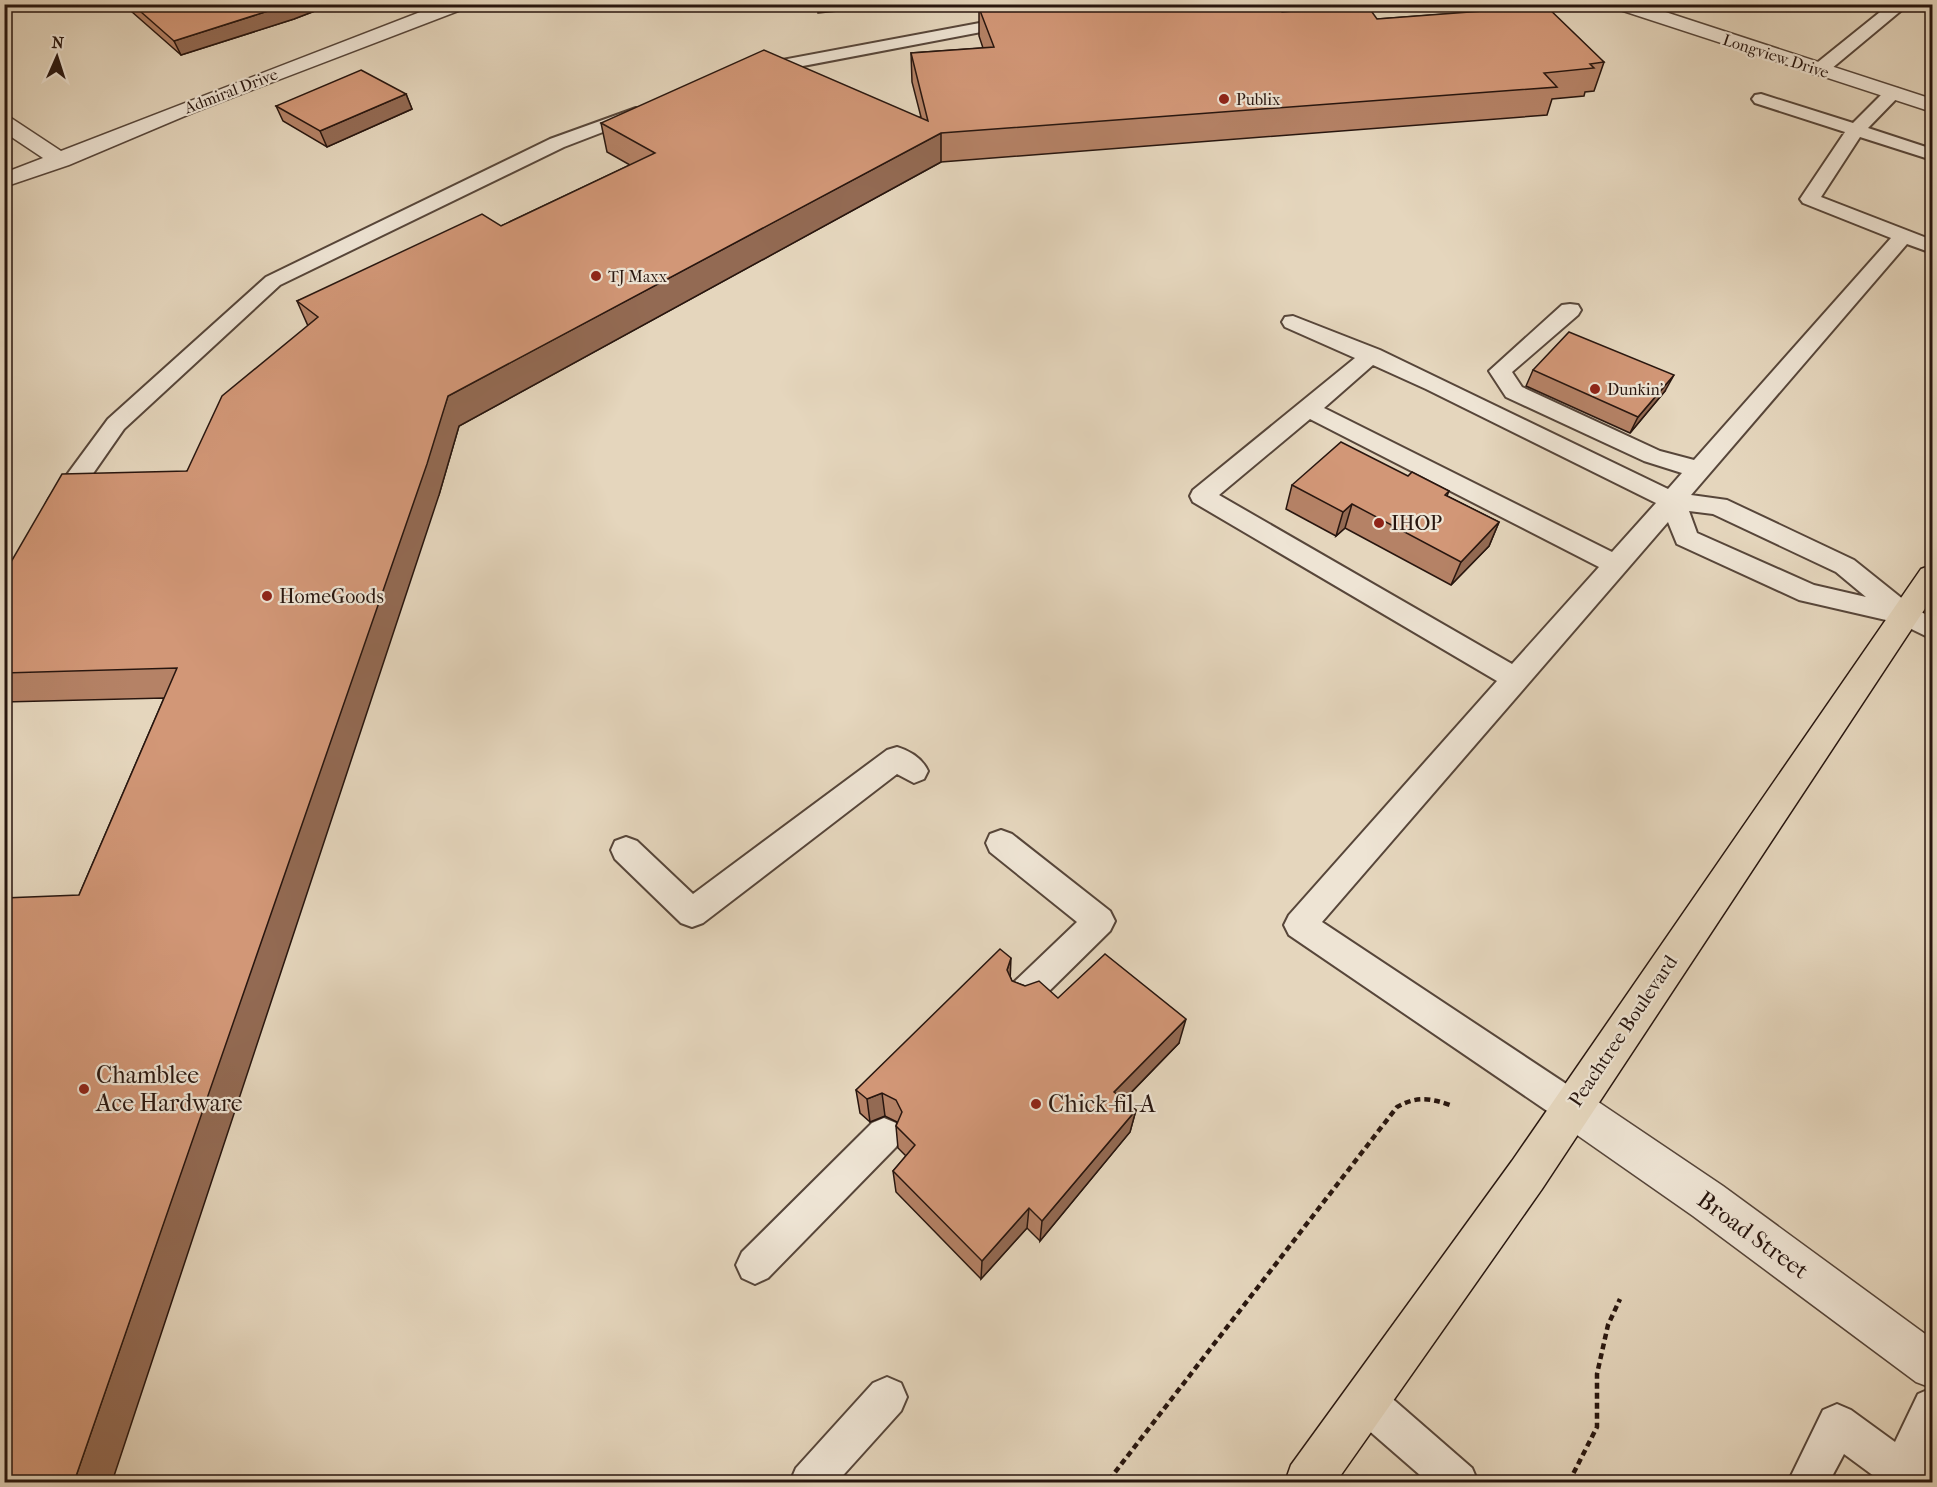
<svg xmlns="http://www.w3.org/2000/svg" width="1937" height="1487" viewBox="0 0 1937 1487" font-family="'IM FELL French Canon',serif">
  <style>
    .lines { fill: none; stroke-linecap: round; stroke-linejoin: round }
    .lane-casing { stroke: #57463a; stroke-width: 4 }
    .street-casing { stroke: #57463a; stroke-width: 3 }
    .highway-casing { stroke: #28160f; stroke-width: 3 }
    .path { stroke: #28160f; stroke-width: 4.5; stroke-dasharray: 6 4; stroke-linecap: butt }
    .lane { fill: #eee4d4; fill-rule: evenodd }
    .street { fill: #eee4d4; fill-rule: evenodd }
    .highway { fill: #e5d6bd; fill-rule: evenodd }
    .wall { fill: #b58266; stroke: #28160f; stroke-width: 1.5 }
    .shaded-wall { fill: #936a53; stroke: #28160f; stroke-width: 1.5 }
    .building { fill: #d29777; stroke: #28160f; stroke-width: 1.5 }
    .poi-dot { fill: #8f2418; stroke: #eee4d4; stroke-width: 2 }
    .labels { text-anchor: middle; dominant-baseline: central; stroke-width: 4.5; stroke-linejoin: round; paint-order: stroke }
    .far-street-label { font-size: 16px; fill: #28160f; stroke: #eee4d4 }
    .far-poi-label { font-size: 16px; fill: #28160f; stroke: #eee4d4; text-anchor: start }
    .poi-label { font-size: 20px; fill: #28160f; stroke: #eee4d4; text-anchor: start }
    .street-label { font-size: 20px; fill: #28160f; stroke: #eee4d4 }
    .near-poi-label { font-size: 24px; fill: #28160f; stroke: #eee4d4; text-anchor: start }
    .near-street-label { font-size: 24px; fill: #28160f; stroke: #eee4d4 }
  </style>
  <rect width="100%" height="100%" fill="#e5d6bd"/>
  <filter id="stains"><feTurbulence type="fractalNoise" baseFrequency=".00333" numOctaves="4"/><feColorMatrix values="0 0 0 0 .2 0 0 0 0 .09 0 0 0 0 .02 0 0 0 .5 -.17"/></filter>
  <radialGradient id="worn" r=".72"><stop offset=".6" stop-color="#630" stop-opacity="0"/><stop offset="1" stop-color="#630" stop-opacity=".3"/></radialGradient>
  <g class="lines">
    <defs>
      <path id="lane" d="M1890,4H1909L1825,74H1813L1810,70L1813,66Z
        M1017,16L1023,18L1025,21L1023,24L756,75L750,74L747,70L750,66L756,65Z
        M1893,88L1899,89L1902,93L1868,128L1932,149V160L1860,137L1821,197L1932,240V253L1907,244L1691,495L1727,500L1854,560L1914,608L1932,618V639L1899,623L1799,600L1677,544L1668,522L1322,922L1583,1095L1588,1107L1583,1119L1571,1124L1559,1119L1289,935L1284,925L1289,915L1497,681L1193,502L1190,496L1193,490L1355,358L1285,327L1282,322L1285,317L1293,316L1380,350L1668,489L1682,473L1644,461L1506,397L1489,371L1562,305L1570,304L1578,305L1581,310L1578,315L1512,372L1522,387L1660,451L1694,460L1891,238L1803,203L1800,199L1845,132L1755,103L1752,99L1755,95L1761,94L1853,123L1887,89ZM1373,365L1426,389L1656,503L1612,552L1324,408ZM1310,419L1599,567L1512,664L1219,495ZM1689,511L1713,514L1836,572L1866,597L1814,585L1697,533Z
        M636,108L642,109L645,113L642,117L564,147L280,285L124,429L67,511L58,513L49,511L46,505L49,499L108,419L266,277L550,139Z
        M897,747C910,751 922,758 928,771L924,779L914,783L897,774L703,923L692,927L681,923L615,859L611,850L615,841L626,837L637,841L693,894L887,750Z
        M1001,830L1012,834L1110,911L1115,921L1110,931L1036,1004L1024,1009L1012,1004L1008,994L1012,984L1077,922L990,852L986,843L990,834Z
        M884,1118L896,1123L902,1135L896,1147L768,1278L755,1284L742,1278L736,1265L742,1252L872,1123Z
        M887,1377L901,1383L907,1397L901,1411L837,1482H790L796,1468L873,1383Z
        M1365,1381L1379,1387L1472,1468L1478,1482H1428L1351,1415L1345,1401L1351,1387Z
        M1932,1388V1452L1926,1465L1932,1475V1482H1882L1844,1454L1829,1482H1788L1823,1410L1837,1404L1851,1410L1895,1442L1918,1394Z"/>
      <path id="street" d="M441,4H468L466,8L192,113L69,165L4,187V173L43,158L4,132V116L11,118L61,151Z
        M1612,4H1641L1932,99V112L1614,8Z
        M1571,1088L1585,1093L1723,1186L1932,1339V1388L1916,1382L1693,1216L1557,1121L1551,1107L1557,1093Z"/>
      <path id="highway" d="M1932,565V598L1542,1189L1336,1482H1285L1291,1465L1512,1161L1921,569Z"/>
    </defs>
    <!-- lane casing -->
    <use href="#lane" class="lane-casing"/>
    <!-- street casing -->
    <use href="#street" class="street-casing"/>
    <!-- highway casing -->
    <use href="#highway" class="highway-casing"/>
    <!-- path -->
    <path class="path" d="M1109,1480L1397,1107C1416,1096 1430,1098 1450,1105
      M1569,1482L1597,1427V1374L1608,1325L1620,1299"/>
    <!-- lane -->
    <use href="#lane" class="lane"/>
    <!-- street -->
    <use href="#street" class="street"/>
    <!-- highway -->
    <use href="#highway" class="highway"/>
  </g>
  <!-- wall -->
  <path class="wall" d="M123,4H333L294,19L181,55Z
    M1489,4L1604,62L1594,91L1585,92L1584,96L1552,99L1547,115L941,162L459,426L439,495L79,895L164,698L4,702V574L187,471L308,326L297,301L501,226L630,165L607,152L601,123L921,117L912,82L911,53L983,48L979,36V8L1282,12L1377,19L1487,11Z
    M406,94L412,109L327,147L283,121L276,106Z
    M1533,370L1665,391L1630,433L1526,386Z
    M1408,476L1449,491L1447,496L1499,522L1489,546L1451,585L1345,528L1336,536L1286,509L1292,485Z
    M1010,976L1012,981L1179,1043L1124,1100L1136,1110L1130,1132L1040,1241L1027,1228L981,1279L896,1192L893,1171L906,1156L898,1148L896,1126L897,1122L885,1116L870,1122L860,1113L856,1090Z"/>
  <!-- shaded-wall -->
  <path class="shaded-wall" d="M290,4H333L294,19L181,55L174,41Z
    M817,4H913L818,13Z
    M406,94L412,109L327,147L320,131Z
    M941,133V162L459,426L439,495L112,1482H74L448,396Z
    M1674,375L1665,391L1630,433L1638,417Z
    M1352,504L1345,528L1336,536L1343,512Z
    M1499,522L1489,546L1451,585L1461,562Z
    M1011,958L1010,983L1007,970Z
    M1186,1019L1179,1043L1109,1115L1114,1092Z
    M882,1093L885,1116L870,1122L867,1099Z
    M1136,1110L1130,1132L1040,1241L1042,1221Z
    M1029,1208L1027,1228L981,1279L982,1261Z"/>
  <!-- building -->
  <path class="building" d="M132,4H290L174,41Z
    M1032,4H1277L1282,12L1367,5L1377,19L1495,10L1490,4H1544L1604,62L1590,64L1594,68L1544,73L1557,87L941,133L448,396L427,464L74,1482H4V898L79,895L177,668L4,673V574L62,474L187,471L222,396L318,317L297,301L482,214L501,226L655,153L601,123L764,50L928,121L911,53L994,47L979,8Z
    M361,70L406,94L320,131L276,106Z
    M1569,332L1674,375L1638,417L1533,370Z
    M1341,442L1408,476L1412,472L1449,491L1445,495L1499,522L1461,562L1352,504L1343,512L1292,485Z
    M1000,949L1011,958L1007,970L1012,981L1025,986L1039,981L1058,998L1105,954L1186,1019L1114,1092L1136,1110L1042,1221L1029,1208L982,1261L893,1171L915,1145L896,1126L902,1112L896,1100L882,1093L867,1099L856,1090Z"/>
  <!-- markers -->
  <g class="poi-dot">
    <circle cx="1224" cy="99" r="6"/>
    <circle cx="596" cy="276" r="6"/>
    <circle cx="1595" cy="389" r="6"/>
    <circle cx="1379" cy="523" r="6"/>
    <circle cx="267" cy="596" r="6"/>
    <circle cx="84" cy="1089" r="6"/>
    <circle cx="1036" cy="1104" r="6"/>
  </g>
  <g class="labels">
    <!-- far-street labels -->
    <g class="far-street-label">
      <text transform="translate(1776 56) rotate(18)">Longview Drive</text>
      <text transform="translate(231 91) rotate(-21)">Admiral Drive</text>
    </g>
    <!-- far-poi labels -->
    <g class="far-poi-label">
      <text x="1236" y="99">Publix</text>
      <text x="608" y="276">TJ Maxx</text>
      <text x="1607" y="389">Dunkin'</text>
    </g>
    <!-- poi labels -->
    <g class="poi-label">
      <text x="1391" y="523">IHOP</text>
      <text x="279" y="596">HomeGoods</text>
    </g>
    <!-- street labels -->
    <g class="street-label">
      <text transform="translate(1623 1031) rotate(-56)">Peachtree Boulevard</text>
    </g>
    <!-- near-poi labels -->
    <g class="near-poi-label">
      <text x="96" y="1075">Chamblee<tspan x="96" dy="28">Ace Hardware</tspan></text>
      <text x="1048" y="1104">Chick-fil-A</text>
    </g>
    <!-- near-street labels -->
    <g class="near-street-label">
      <text transform="translate(1753 1235) rotate(36)">Broad Street</text>
    </g>
  </g>
  <!-- margin -->
  <rect width="1937" height="1487" fill="none" stroke="#e5d6bd" stroke-width="24"/>
  <rect x="6" y="6" width="1925" height="1475" fill="none" stroke="#28160f" stroke-width="3"/>
  <rect x="12" y="12" width="1913" height="1463" fill="none" stroke="#28160f" stroke-width="1.5"/>
  <!-- north arrow -->
  <g transform="translate(57 57) rotate(3)" stroke="#eee4d4" stroke-width="4.5" paint-order="stroke">
  <path d="M0-4.5L10 22L0 15L-10 22Z" fill="#28160f"/>
  <text y="-9" font-size="16" font-weight="bold" text-anchor="middle" fill="#28160f">N</text>
  </g>
  <rect width="100%" height="100%" filter="url(#stains)"/>
  <rect width="100%" height="100%" fill="url(#worn)"/>
</svg>
